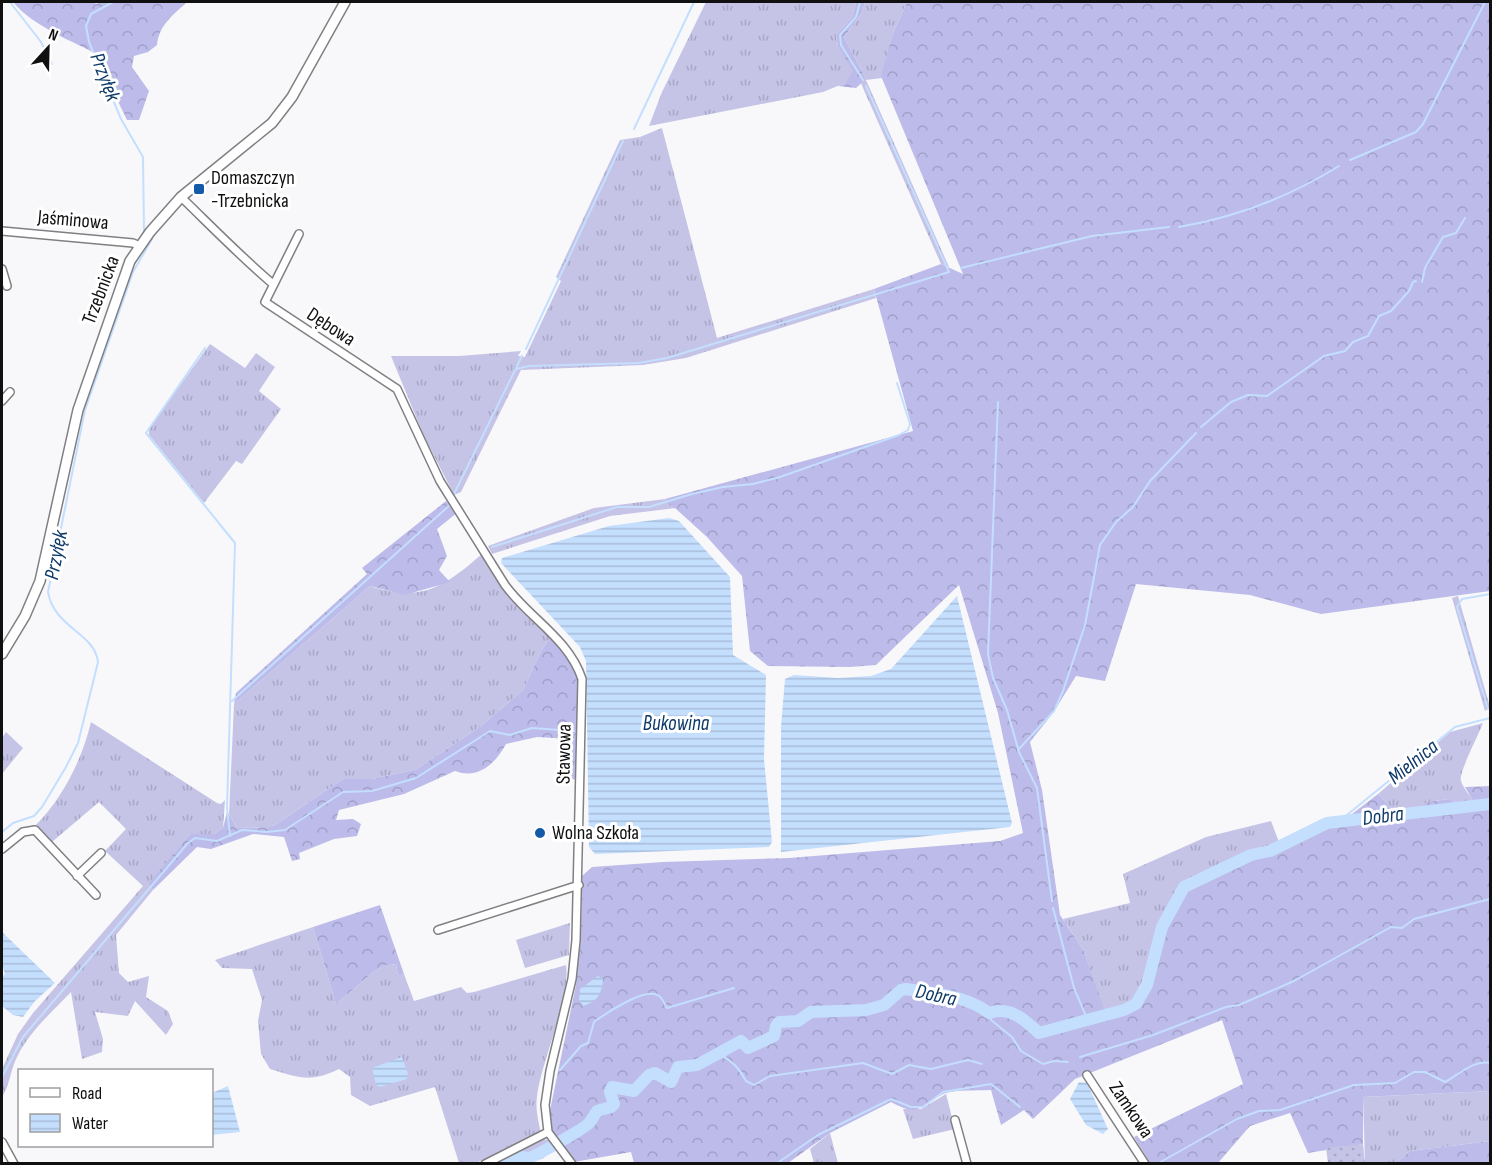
<svg xmlns="http://www.w3.org/2000/svg" width="1492" height="1165" viewBox="0 0 1492 1165" font-family="'Sofia Sans Condensed',sans-serif">
  <style>
    .grass { fill: url(#grass-tufts) }
    .forest { fill: url(#forest-crowns) }
    .park { fill: url(#park-dots) }
    .water { fill: url(#water-rules) }
    .lines { fill: none; stroke-linecap: round; stroke-linejoin: round }
    .stream { stroke: #c4defe; stroke-width: 2 }
    .river { stroke: #c4defe; stroke-width: 12 }
    .street-casing { stroke: #808083; stroke-width: 10 }
    .secondary-casing { stroke: #808083; stroke-width: 12 }
    .street { stroke: #fff; stroke-width: 7 }
    .secondary { stroke: #fff; stroke-width: 9 }
    .poi-dot { fill: #135aa9; stroke: #fff; stroke-width: 2 }
    .labels { text-anchor: middle; dominant-baseline: central; stroke-width: 6; stroke-linejoin: round; paint-order: stroke }
    .poi-label { font-size: 20px; fill: #101011; stroke: #fff; text-anchor: start }
    .street-label { font-size: 20px; fill: #101011; stroke: #fff }
    .water-label { font-size: 21px; font-style: italic; fill: #0e3a69; stroke: #fff }
  </style>
  <defs>
    <pattern id="grass-tufts" width="24" height="20" patternUnits="userSpaceOnUse" patternTransform="scale(1.5)"><rect width="24" height="20" fill="#c5c4e7"/><path d="M3 7l-1-3M5 7V3M7 7l1-3M15 17l-1-3M17 17v-4M19 17l1-3" fill="none" stroke="#a8a7c5"/></pattern>
    <pattern id="forest-crowns" width="20" height="18" patternUnits="userSpaceOnUse" patternTransform="scale(1.5)"><rect width="20" height="18" fill="#bcbbea"/><path d="M2 6a3 3 0 1 1 6 0M12 15a3 3 0 1 1 6 0" fill="none" stroke="#a1a0c8"/></pattern>
    <pattern id="park-dots" width="8" height="8" patternUnits="userSpaceOnUse" patternTransform="scale(1.5)"><rect width="8" height="8" fill="#c5c4e7"/><path d="M2 2h.1M6 6h.1" fill="none" stroke="#a8a7c5" stroke-width="1.8" stroke-linecap="round"/></pattern>
    <pattern id="water-rules" width="6" height="5" patternUnits="userSpaceOnUse" patternTransform="scale(1.5)"><rect width="6" height="5" fill="#c4defe"/><path d="M0 2.5h6" fill="none" stroke="#a7bdd9"/></pattern>
  </defs>
  <rect width="100%" height="100%" fill="#f8f8fb"/>
  <!-- grass -->
  <path class="grass" d="M706,2H856L852,17L836,35L838,47L854,71L845,83L823,92L649,126L662,92Z
    M865,2H907L893,33L882,78L866,80L949,267L941,264L863,88L861,83L866,79L844,37L862,13Z
    M662,128L717,338L874,289L876,298L686,358L643,365L521,370L461,492L454,495L423,434L391,356H459L521,351L518,356L525,357L561,281L556,277L620,140L640,137Z
    M210,344L245,368L256,353L275,367L259,391L281,409L242,464L236,461L204,503L149,435V428Z
    M665,499L676,508L610,516L492,554L488,546L594,508Z
    M482,554L513,601L551,637L541,651L523,690L481,726L417,769L372,779H343L272,827L237,828L229,815L234,704L370,586C421,603 444,587 482,554Z
    M1458,596L1490,707L1485,711L1452,598Z
    M91,722L217,803L221,804L225,800L223,828L214,834H190L150,883L153,890L116,935L119,973L128,982L149,976L146,997L168,1011L173,1024L166,1035L135,1001L128,1016L95,1012L103,1039L102,1052L82,1059L71,992C51,1013 29,1032 17,1057C10,1071 10,1085 2,1097V1069L18,1034L33,1013L143,886L105,851L126,829L99,802L52,842L35,826C62,799 82,760 91,722Z
    M1483,723C1479,734 1458,774 1461,781C1463,788 1470,795 1473,801L1459,803L1449,799L1428,802L1416,811H1394L1378,794L1450,732Z
    M6,732L23,748L2,774V738Z
    M1271,821L1279,842L1270,848L1251,851L1180,886L1161,926L1154,959L1137,996L1130,1005L1105,1015L1084,951L1063,919L1130,903L1123,874L1206,837Z
    M570,923L569,955L525,968L516,940Z
    M313,927L336,1004L372,973L383,966L396,964L398,976L404,974L414,1001L461,987L467,993L474,992L566,965C571,997 541,1062 537,1097C535,1109 539,1123 541,1134L476,1163H459L435,1087L370,1106L351,1095L350,1077L339,1069C310,1083 300,1078 270,1069L261,1054L258,1021L262,1000L252,969L222,968L215,960Z
    M1490,1091V1141L1410,1151L1396,1163H1365L1363,1097Z
    M946,1094L955,1129L913,1139L903,1109H921Z
    M830,1133L838,1163H814L810,1149Z
    M540,1139L549,1140L554,1150L542,1159L493,1164Z"/>
  <!-- forest -->
  <path class="forest" d="M13,2H94L96,4L101,2H187C173,15 159,25 157,45L148,52L134,56L132,67L149,91L139,120H127L110,85L101,56C72,41 34,27 13,2Z
    M856,2H865L862,13L844,37L866,79L856,88L838,86L845,83L853,71L838,47L836,35L852,17Z
    M907,2H1490V591L1321,614L1250,595L1136,584L1105,681L1076,676L1053,713L1030,742L1042,790L1060,915L1084,951L1107,1018L1137,1006L1142,998L1157,962L1164,926L1185,890L1348,817L1378,794L1394,811H1415L1428,802L1449,799L1459,803L1473,801L1465,787L1490,786V1091L1363,1097V1144L1308,1153L1290,1113L1250,1126L1218,1163H1150L1134,1137L1243,1084L1222,1020L1075,1079L1033,1119L1024,1110L1001,1125L991,1090C977,1091 955,1089 943,1094C920,1106 920,1118 891,1102L830,1133L788,1163H634L631,1152L574,1162L552,1132L549,1115L576,985L581,936L582,876L592,867L663,862L789,858L1000,841L1023,833L998,713L959,585L876,665L850,667L768,666L750,651L742,576L707,537L665,499L913,431L874,289L941,264L963,274L881,76L893,33Z
    M446,501L458,512L437,529L447,556L439,570L450,582L405,595L370,586L234,704L236,693L367,574L362,568Z
    M551,637L567,651L579,678L576,779L562,781L571,739L537,737L506,744C496,763 478,780 455,771L404,794L339,810L336,820L353,819L361,824L357,836L334,839L299,853L300,859L292,861L284,837L253,834L211,849L197,847L153,890L149,883L190,834H214L223,828L227,812L237,828L272,827L343,779H372L417,769L481,726L523,690L541,651Z
    M380,905L404,974L398,976L396,964L383,966L372,973L336,1004L313,927Z
    M1490,1141V1163H1396L1410,1151Z"/>
  <!-- park -->
  <path class="park" d="M1363,1144L1365,1163H1328L1326,1148Z"/>
  <!-- water -->
  <path class="water" d="M669,518L679,521L730,577L733,655L766,675L764,759L772,842L769,847L595,854L589,847L586,661L580,647L501,563L502,558L609,526Z
    M957,596L1012,823L1010,827L781,852V727L785,679L794,675L838,678L871,676L891,669Z
    M2,932L55,983L35,1001L23,1017L13,1015L2,1006V977L5,974L2,964Z
    M598,976L603,979C602,994 597,1002 583,1006L579,1000L580,989Z
    M402,1057L408,1074L407,1079L380,1087L376,1085L372,1068Z
    M1079,1082L1087,1083L1108,1129L1103,1134L1086,1125L1070,1099Z
    M228,1086L240,1132L212,1135V1093Z"/>
  <g class="lines">
    <!-- stream -->
    <path class="stream" d="M10,2L41,42L52,64
      M113,2L91,14L86,26L89,42L121,119L143,157L144,232
      M860,2L856,17L840,35L841,45L863,80
      M634,129L694,2
      M1350,160L1416,132L1423,124L1485,2
      M1179,227C1237,217 1289,197 1339,166
      M961,268L1092,236L1169,227
      M1422,282L1425,268L1443,237L1456,233L1465,218
      M205,348L146,433L235,543L227,808L230,836
      M526,349L623,141
      M516,369L529,366L639,363L667,358L949,272L866,86
      M998,402L988,654L993,678L1007,710L1019,752L1037,788L1052,901
      M1201,427L1231,402L1248,395L1267,396L1324,356L1345,351L1353,342L1368,336L1379,316L1391,311L1409,291L1413,282L1416,281
      M453,496L522,356
      M492,547L617,507H649L692,494L723,487L753,484L780,477L899,435L908,430L910,424L897,383
      M232,701L451,504
      M1488,709L1457,607L1462,599L1490,594
      M1018,750L1054,711L1063,691L1085,625L1100,545L1116,522L1133,507L1150,481L1196,433
      M1342,819L1455,727L1490,718
      M2,832L13,823L34,816L42,807L66,767L78,743L98,662C95,633 54,628 48,592L85,410L133,272L152,239
      M1053,908L1074,988L1088,1021
      M989,1013L991,1020L1012,1037L1021,1051L1043,1064L1054,1061L1068,1062
      M719,1054C731,1060 740,1068 746,1081L754,1085L770,1076L863,1063L892,1074L909,1065L931,1069L968,1060L982,1064
      M1080,1057L1153,1035L1226,1007L1239,1005L1294,981L1391,927L1402,928L1414,919L1490,899
      M560,1070L581,1046L588,1043L594,1022C605,1014 646,986 659,996C662,998 665,1004 667,1008L734,988
      M2,1077L23,1037L188,843L195,838L217,841L242,830L267,832L285,830L343,792L372,791L416,778L490,731L510,735L532,728L574,731
      M776,1164L818,1135L891,1099L911,1107H923L943,1092L991,1084L1020,1107
      M1157,1164L1237,1119L1259,1111L1280,1110L1354,1085L1395,1083L1414,1072H1425L1445,1082C1460,1074 1473,1060 1490,1063"/>
    <!-- river -->
    <path class="river" d="M505,1164L519,1156C522,1157 525,1158 528,1158C533,1158 585,1128 589,1123C592,1120 594,1115 597,1111L611,1107L614,1104L610,1092L612,1087L634,1091L649,1075L655,1073L671,1082L678,1067L697,1065L741,1041L748,1048L774,1036L776,1026L779,1022L798,1021L811,1012L866,1010L884,1005L901,990L906,989C935,994 965,995 989,1013C1010,1006 1024,1019 1039,1033L1124,1010L1136,1004L1147,985L1162,927L1184,887L1251,855L1270,851L1327,823L1490,804"/>
    <defs>
      <path id="street" d="M181,197C211,226 241,257 273,284
        M2,231L133,243L140,246
        M299,234L265,302L397,389L440,481L505,585C529,618 569,639 582,679L576,940L572,979L550,1071L545,1105L548,1132L572,1164
        M2,269L7,286
        M2,401L10,392
        M2,849L23,832L35,830L96,895
        M77,876L101,853
        M438,930L579,885
        M1087,1075L1145,1164
        M955,1120L967,1164
        M2,1142L14,1164
        M485,1164L548,1132"/>
      <path id="secondary" d="M2,654L25,616L40,581L78,410L130,261L150,232L181,197L272,123L292,97L345,2"/>
    </defs>
    <!-- street casing -->
    <use href="#street" class="street-casing"/>
    <!-- secondary casing -->
    <use href="#secondary" class="secondary-casing"/>
    <!-- street -->
    <use href="#street" class="street"/>
    <!-- secondary -->
    <use href="#secondary" class="secondary"/>
  </g>
  <!-- markers -->
  <g class="poi-dot">
    <rect x="193" y="183" width="12" height="12" rx="3"/>
    <circle cx="540" cy="833" r="6"/>
  </g>
  <g class="labels">
    <!-- poi labels -->
    <g class="poi-label">
      <text x="211" y="178">Domaszczyn<tspan x="211" dy="23">-Trzebnicka</tspan></text>
      <text x="552" y="833">Wolna Szkoła</text>
    </g>
    <!-- street labels -->
    <g class="street-label">
      <text transform="translate(73 220) rotate(5)">Jaśminowa</text>
      <text transform="translate(101 290) rotate(-69)">Trzebnicka</text>
      <text transform="translate(331 327) rotate(33)">Dębowa</text>
      <text transform="translate(564 754) rotate(-89)">Stawowa</text>
      <text transform="translate(1131 1110) rotate(56)">Zamkowa</text>
    </g>
    <!-- water labels -->
    <g class="water-label">
      <text transform="translate(105 77) rotate(69)">Przyłęk</text>
      <text transform="translate(56 555) rotate(-79)">Przyłęk</text>
      <text x="676" y="723">Bukowina</text>
      <text transform="translate(1413 762) rotate(-39)">Mielnica</text>
      <text transform="translate(1383 816) rotate(-7)">Dobra</text>
      <text transform="translate(936 995) rotate(12)">Dobra</text>
    </g>
  </g>
  <!-- border -->
  <rect width="1492" height="1165" fill="none" stroke="#101011" stroke-width="6"/>
  <!-- legend -->
  <rect x="18" y="1069" width="195" height="78" fill="#ffffff" stroke="#9f9fa0" stroke-width="1.5"/>
  <rect x="30" y="1088" width="30" height="9" fill="#ffffff" stroke="#9f9fa0" stroke-width="1.5"/>
  <text x="72" y="1099" font-size="18" fill="#101011">Road</text>
  <rect x="30" y="1114" width="30" height="18" fill="url(#water-rules)" stroke="#9f9fa0" stroke-width="1.5"/>
  <text x="72" y="1129" font-size="18" fill="#101011">Water</text>
  <!-- north arrow -->
  <g transform="translate(48 48) rotate(22)" stroke="#ffffff" stroke-width="4.5" paint-order="stroke">
  <path d="M0-4.5L10 22L0 15L-10 22Z" fill="#101011"/>
  <text y="-9" font-size="16" font-weight="bold" text-anchor="middle" fill="#101011">N</text>
  </g>
</svg>
